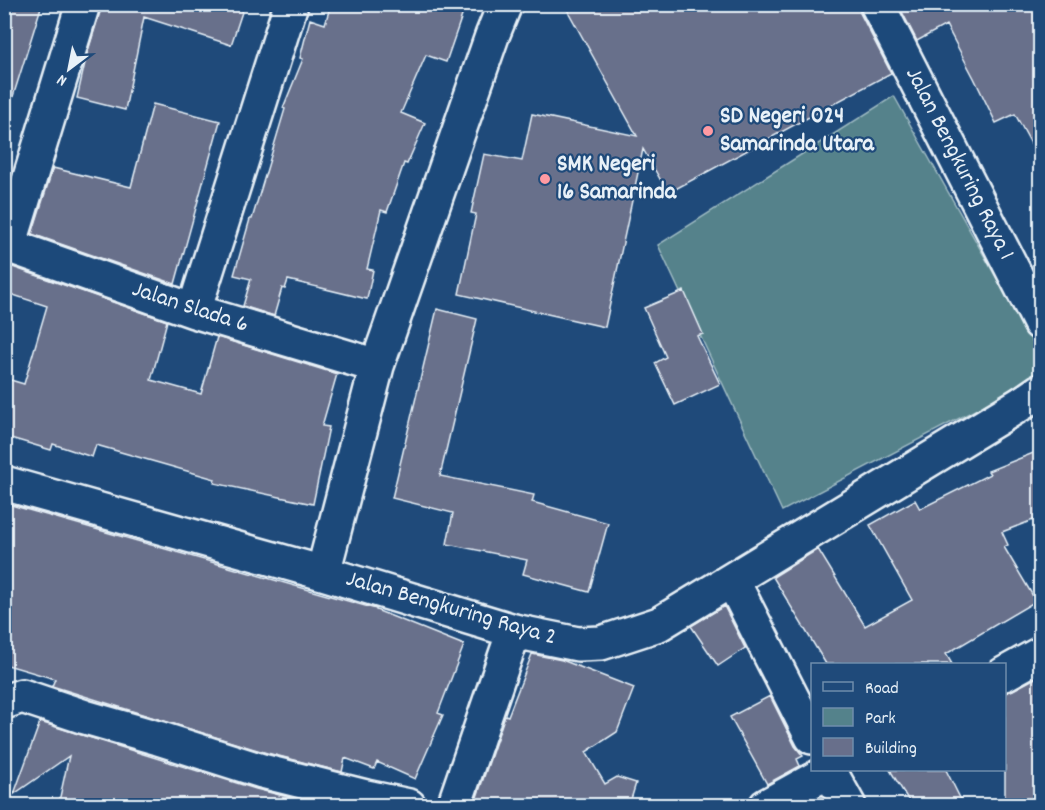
<svg xmlns="http://www.w3.org/2000/svg" width="1045" height="810" viewBox="0 0 1045 810" font-family="Dekko,sans-serif">
  <style>
    .green { fill: #54828b; stroke: #9ebac2; stroke-width: 1.5 }
    .building { fill: #686f8b; stroke: #e8f1f8; stroke-width: 1.5 }
    .lines { fill: none; stroke-linecap: round; stroke-linejoin: round }
    .minor-casing { stroke: #e8f1f8; stroke-width: 38 }
    .tertiary-casing { stroke: #e8f1f8; stroke-width: 38 }
    .minor { stroke: #1f4a7a; stroke-width: 33 }
    .tertiary { stroke: #1f4a7a; stroke-width: 33 }
    .poi-dot { fill: #ff9aa2; stroke: #1f4a7a; stroke-width: 2 }
    .labels { text-anchor: middle; dominant-baseline: central; stroke-width: 4.5; stroke-linejoin: round; paint-order: stroke }
    .poi-label { font-size: 24px; font-weight: bold; fill: #e8f1f8; stroke: #1f4a7a; text-anchor: start }
    .street-label { font-size: 24px; fill: #e8f1f8; stroke: #1f4a7a }
  </style>
  <rect width="100%" height="100%" fill="#1f4a7a"/>
  <filter id="ink" filterUnits="userSpaceOnUse"><feTurbulence type="fractalNoise" baseFrequency=".0167" numOctaves="2"/><feDisplacementMap in="SourceGraphic" scale="12" xChannelSelector="R" yChannelSelector="G"/><feConvolveMatrix kernelMatrix="1 2 1 2 8 2 1 2 1" color-interpolation-filters="sRGB"/></filter>
  <g filter="url(#ink)">
    <!-- green -->
    <path class="green" d="M894,96L1040,355V376L782,511L658,245Z"/>
    <!-- building -->
    <path class="building" d="M4,4H42L11,103L4,102Z
      M101,4H227L243,9L231,45L144,17L125,110L77,98L87,54L101,9Z
      M331,4H466L446,62L426,55L401,113L425,123L407,164L404,163L387,212L381,210L367,269L373,270L367,299L288,280L285,289L282,288L274,316L243,306L251,279L234,275L250,219H252L285,109L283,108L303,59L300,58L310,19L325,24Z
      M564,4H859L860,13L891,73L668,193L643,149L605,327L459,294L476,214L471,213L484,154L522,161L532,114L637,136Z
      M898,4H1041V162L1015,114L996,123L974,78L946,25L917,41Z
      M153,104L220,121L175,284L32,234L53,168L131,187Z
      M4,264L167,321L151,380L201,394L217,337L337,374L322,426L329,427L313,504L214,483L215,479L96,445L92,457L53,444L51,450L4,436V378L24,384L47,306L4,292Z
      M684,291L703,334L697,336L720,384L675,405L655,363L666,357L644,308Z
      M437,309L477,319L440,476L534,495L532,502L608,523L589,592L523,574L527,560L447,544L453,513L392,498Z
      M1041,450V517L1002,532L1008,545L1004,547L1036,601L946,654L952,664H826L773,577L818,549L865,626L912,600L870,525L915,500L920,509L990,474L988,471Z
      M4,503L376,609V610L464,645L438,713L443,715L415,779L377,762L374,769L345,758L342,772L267,753L52,686L55,679L4,664Z
      M724,606L745,648L718,666L691,626Z
      M532,654L562,660L634,688L617,732L586,752L605,784L617,777L636,783L629,806H489L476,800L505,715L508,716Z
      M1041,675V806H1005V693L1013,690Z
      M770,696L795,746L803,756L797,759L800,766L767,784L730,717Z
      M40,722L256,789L323,806H58L69,756L14,794Z
      M890,770H946L964,806H912Z"/>
    <g class="lines">
      <defs>
        <path id="minor" d="M877,4L1040,323
          M4,244L194,311L377,366
          M9,246L83,4
          M194,311L291,4
          M4,483L323,573L514,631L578,644L601,643L659,624L1024,402
          M323,573L377,366L492,36L505,4
          M732,580L812,737
          M1004,674L1040,654
          M4,702L22,696L85,717L158,738L262,771L366,797L409,806
          M829,770L849,806
          M454,806L514,631
          M766,806L831,770"/>
        <path id="tertiary" d="M1024,402L1040,391"/>
      </defs>
      <!-- minor casing -->
      <use href="#minor" class="minor-casing"/>
      <!-- tertiary casing -->
      <use href="#tertiary" class="tertiary-casing"/>
      <!-- minor -->
      <use href="#minor" class="minor"/>
      <!-- tertiary -->
      <use href="#tertiary" class="tertiary"/>
    </g>
  </g>
  <!-- markers -->
  <g class="poi-dot">
    <circle cx="708" cy="131" r="6"/>
    <circle cx="545" cy="179" r="6"/>
  </g>
  <g class="labels">
    <!-- poi labels -->
    <g class="poi-label">
      <text x="720" y="117">SD Negeri 024<tspan x="720" dy="28">Samarinda Utara</tspan></text>
      <text x="557" y="165">SMK Negeri<tspan x="557" dy="28">16 Samarinda</tspan></text>
    </g>
    <!-- street labels -->
    <g class="street-label">
      <text transform="translate(959 164) rotate(63)">Jalan Bengkuring Raya 1</text>
      <text transform="translate(190 308) rotate(18)">Jalan Slada 6</text>
      <text transform="translate(451 609) rotate(16)">Jalan Bengkuring Raya 2</text>
    </g>
  </g>
  <!-- margin -->
  <rect width="1045" height="810" fill="none" stroke="#1f4a7a" stroke-width="24"/>
  <rect x="12" y="12" width="1021" height="786" fill="none" stroke="#e8f1f8" stroke-width="2" filter="url(#ink)"/>
  <!-- legend -->
  <rect x="811" y="663" width="195" height="108" fill="#1f4a7a" stroke="#6f8dac" stroke-width="1.5"/>
  <rect x="823" y="682" width="30" height="9" fill="#1f4a7a" stroke="#6f8dac" stroke-width="1.5"/>
  <text x="865" y="693" font-size="18" fill="#e8f1f8">Road</text>
  <rect x="823" y="708" width="30" height="18" fill="#54828b" stroke="#6f8dac" stroke-width="1.5"/>
  <text x="865" y="723" font-size="18" fill="#e8f1f8">Park</text>
  <rect x="823" y="738" width="30" height="18" fill="#686f8b" stroke="#6f8dac" stroke-width="1.5"/>
  <text x="865" y="753" font-size="18" fill="#e8f1f8">Building</text>
  <!-- north arrow -->
  <g transform="translate(69 69) rotate(212)" stroke="#1f4a7a" stroke-width="4.5" paint-order="stroke">
  <path d="M0-4.5L10 22L0 15L-10 22Z" fill="#e8f1f8"/>
  <text y="-9" font-size="16" font-weight="bold" text-anchor="middle" fill="#e8f1f8">N</text>
  </g>
</svg>
